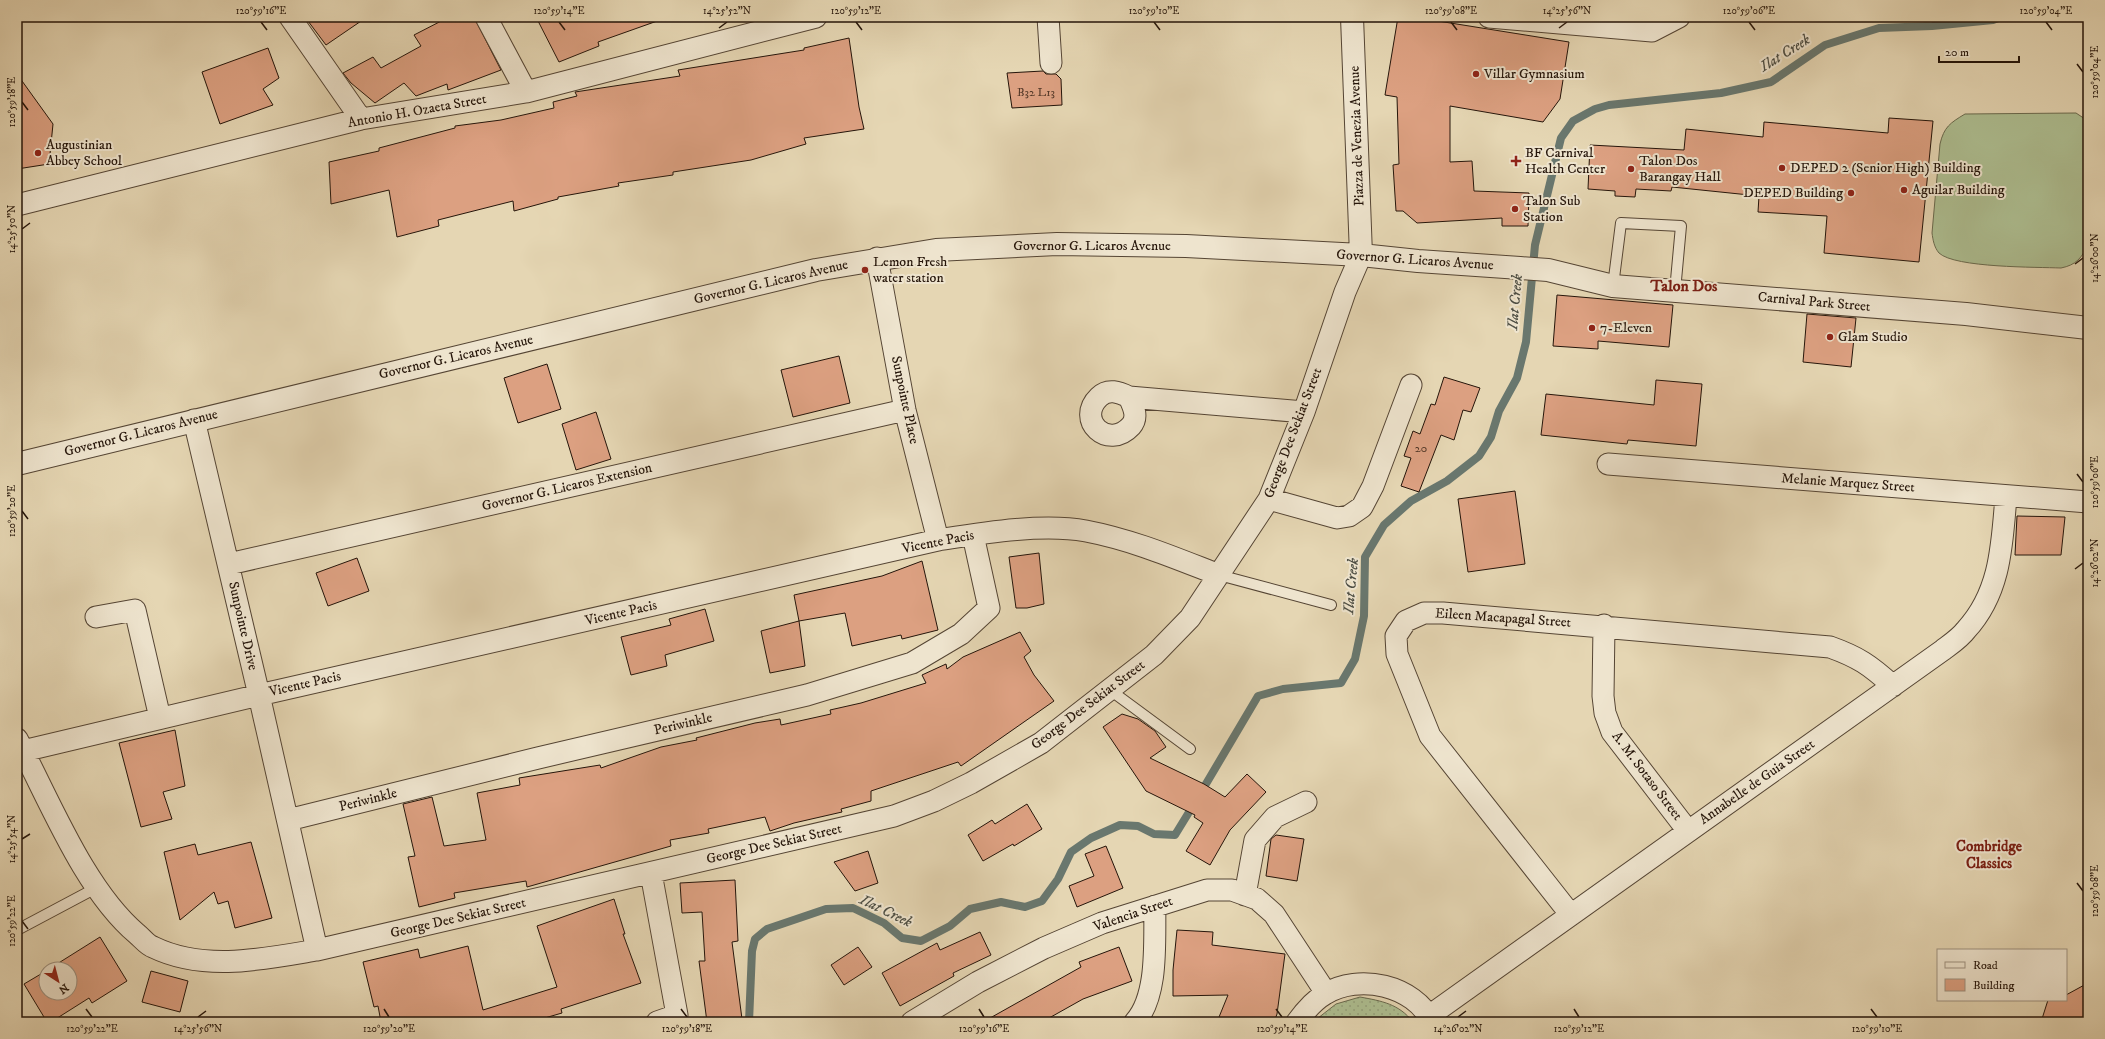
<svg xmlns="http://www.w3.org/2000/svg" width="2105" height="1039" viewBox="0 0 2105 1039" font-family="'IM FELL DW Pica',serif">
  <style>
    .grass { fill: #aebf92; stroke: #6a6a4e }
    .park { fill: url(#park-dots); stroke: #6a6a4e }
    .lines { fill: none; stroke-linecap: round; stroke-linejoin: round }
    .stream { stroke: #69776e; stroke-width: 8 }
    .building { fill: #dca081; stroke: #25150a }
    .service-casing { stroke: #554534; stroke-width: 12 }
    .minor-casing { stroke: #554534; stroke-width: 23 }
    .tertiary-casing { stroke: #554534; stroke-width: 24 }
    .service { stroke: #eee4ce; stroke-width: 10 }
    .minor { stroke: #eee4ce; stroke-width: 21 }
    .tertiary { stroke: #eee4ce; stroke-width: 22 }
    .ticks { fill: none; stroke: #25150a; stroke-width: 1.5 }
    .poi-dot { fill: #8f2418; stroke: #eee4ce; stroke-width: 1.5 }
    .labels { text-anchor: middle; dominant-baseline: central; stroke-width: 4; stroke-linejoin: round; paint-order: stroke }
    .number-label { font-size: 12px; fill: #533828 }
    .poi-label { font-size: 14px; fill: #25150a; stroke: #eee4ce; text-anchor: start }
    .street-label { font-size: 14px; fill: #25150a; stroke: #eee4ce }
    .water-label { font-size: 15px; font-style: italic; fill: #4d4e44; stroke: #eee4ce }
    .neighbourhood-label { font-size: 15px; font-weight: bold; fill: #7a1f14; stroke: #eee4ce }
    .quarter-label { font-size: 16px; font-weight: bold; fill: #7a1f14; stroke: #eee4ce }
    .neatline { fill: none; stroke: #25150a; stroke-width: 1.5 }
    .ticks-label { font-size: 10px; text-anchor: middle; fill: #25150a }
  </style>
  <defs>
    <pattern id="park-dots" width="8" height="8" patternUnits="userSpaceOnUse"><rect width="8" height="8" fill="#aebf92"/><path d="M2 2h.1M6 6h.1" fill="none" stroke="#96a37d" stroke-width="1.8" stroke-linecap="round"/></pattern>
  </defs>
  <rect width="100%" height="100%" fill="#e5d6b3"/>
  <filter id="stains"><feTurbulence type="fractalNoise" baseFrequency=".005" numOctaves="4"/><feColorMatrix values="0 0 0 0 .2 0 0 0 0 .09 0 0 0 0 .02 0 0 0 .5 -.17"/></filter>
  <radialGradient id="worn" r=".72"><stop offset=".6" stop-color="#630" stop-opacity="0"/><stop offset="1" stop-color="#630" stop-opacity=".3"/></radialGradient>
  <!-- grass -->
  <path class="grass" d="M2076,113L2088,121V244C2082,258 2076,265 2061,268C2037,267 1955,268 1939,253C1934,247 1933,240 1932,233L1940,144C1944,127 1950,123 1965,114Z"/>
  <!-- park -->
  <path class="park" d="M1360,997C1382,1001 1399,1004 1413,1022H1313L1336,1004Z"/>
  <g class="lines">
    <!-- stream -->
    <path class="stream" d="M1200,794L1258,696L1283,689L1341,683L1355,659L1364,616L1365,557L1384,525L1411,501L1447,481L1479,456L1491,437L1499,411L1517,378L1526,342L1535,245L1561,138L1573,121L1595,109L1609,105L1721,93L1771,82L1825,45L1879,28L1932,26L1993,20L2001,17
      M749,1022L752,951L755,939L767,929L826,909L853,908L884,923L902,938L921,941L950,926L970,909L1001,902L1025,907L1042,901L1058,879L1071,852L1091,838L1120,825L1138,826L1154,834L1175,835L1194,804"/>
  </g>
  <!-- building -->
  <path class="building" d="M305,17H367L326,45Z
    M449,17H474L501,70L448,90L447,84L416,96L404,83L375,103L351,83L343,73L373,57L381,68L421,46L414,35Z
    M536,17H659L660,20L598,42L599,46L559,62Z
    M1398,17H1413L1569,42L1560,99L1543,122L1450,106V162L1472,161L1474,191L1529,193L1528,226H1502V218L1417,223L1403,211H1396L1393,165L1399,164L1397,97L1385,95Z
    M849,38L859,107L864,129L804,138L806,144L751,160L673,172V175L618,183L619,186L558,197V199L514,211L513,201L438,220L439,226L397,237L389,190L331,204L329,162L379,151V148L455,128V126L501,120L554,108L553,102L577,96L575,92L680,76L678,70L804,50V48Z
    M268,48L279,78L263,89L273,105L220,124L202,72Z
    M1043,71L1046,74H1056L1061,79L1062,105L1012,108L1007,73Z
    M17,74L53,124L49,164L17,169Z
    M1889,118L1933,121L1919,262L1824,253L1827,216L1758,212L1759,196L1672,187L1671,191L1636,189L1635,197L1615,196V191L1588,189L1590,145L1684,150L1686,129L1763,137L1764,122L1888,133Z
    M1557,295L1673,305L1669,347L1598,341V349L1553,346Z
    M1807,314L1856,318L1851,367L1803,362Z
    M839,356L850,403L793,417L781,370Z
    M547,364L561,409L518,423L504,378Z
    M1444,377L1480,388L1471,412L1463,410L1454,440L1441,435L1419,492L1401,486L1411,458L1404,456L1413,431L1420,434L1431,404L1435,405Z
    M1656,380L1702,384L1696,446L1628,440L1627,444L1541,435L1546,394L1654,405Z
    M596,412L611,459L576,470L562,424Z
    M1515,491L1525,564L1468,572L1458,499Z
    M2017,516L2065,517L2061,555H2015Z
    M1039,553L1044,604L1027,608H1016L1009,557Z
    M357,558L369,591L328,606L316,573Z
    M922,561L938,630L902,639L901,635L852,646L845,613L799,621L794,595L882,576Z
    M705,609L714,641L665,655L667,666L631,675L621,637L671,625L669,619Z
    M799,621L805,666L770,673L761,631Z
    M1020,632L1031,651L1024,657L1034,675L1054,701L961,766L958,762L871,791V801L841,809L842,812L794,823L770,831L765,817L708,829L709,833L670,840L671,846L527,887L526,881L454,893L455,898L419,907L408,857L415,856L403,804L432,797L444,846L486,840L477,793L520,785L519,778L600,765L601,768L661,747L697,740L696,738L755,723L780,719L781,725L831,714L830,710L861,703L926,683L922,675L946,664L947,669L963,657Z
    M1122,714L1138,719L1155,731L1166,747L1150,758L1204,784L1225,797L1247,774L1266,792L1230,830L1210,865L1186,851L1203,823L1194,817L1195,815L1146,791L1103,727Z
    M175,730L185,786L163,792L172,819L141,827L119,743Z
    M1027,804L1042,829L1014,846L1013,844L983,861L968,835L992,820L995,824Z
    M1276,835L1304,839L1297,881L1266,876L1271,839Z
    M251,842L272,918L235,928L228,901L218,904L214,892L180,920L164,852L195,844L198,855Z
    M1106,846L1123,888L1077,907L1069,886L1094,876L1085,854Z
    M868,851L878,883L855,891L834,862Z
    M735,880L738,941L732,942L742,1019L707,1022L699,961H705L702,912L682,913L680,883Z
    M614,899L625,934H623L641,983L561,1009L562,1013L531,1022H381L378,1006L374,1007L363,962L418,949L420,958L468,946L483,1010L557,987L537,926Z
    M1177,930L1213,932L1212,945L1285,954L1277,1014L1274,1022H1217L1228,995L1173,996V970Z
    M980,932L991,955L953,973L954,976L900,1006L882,973L937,943L940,950Z
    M100,937L127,981L92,1003L89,998L51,1022H47L24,984L46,971V993H70V969H49Z
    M858,947L872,967L844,985L831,965Z
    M1119,947L1132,981L1083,999L1042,1022H983L1081,967L1079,962Z
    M151,971L188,981L180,1012L142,1002Z
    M2088,983V1022H2041L2048,1000H2066V995Z"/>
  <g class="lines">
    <defs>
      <path id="service" d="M1613,286L1621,223L1681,226L1675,291
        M1219,575L1331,605
        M1110,690L1190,749
        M17,930L96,888"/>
      <path id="minor" d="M290,17L361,119
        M486,17L526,92
        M1048,17L1051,63
        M1489,17L1652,31L1679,17
        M17,205L361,119L526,92L816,17
        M877,258L905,410L938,540
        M1129,397C1133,406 1139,417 1131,426C1108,451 1075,420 1099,397C1108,388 1119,392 1129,397L1304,412
        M194,420L259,695L317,950
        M1608,464L2088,502
        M1269,499L1337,518L1349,516L1362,507L1373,486L1411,385
        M229,564L905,410
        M96,617L135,610L160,718
        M1604,625L1603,696L1605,713L1612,732L1688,831
        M17,739C50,801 84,889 137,934C142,938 147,945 153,947C204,972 264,959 317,950L894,816L934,801L971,783L1041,743L1154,655L1190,618L1269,499L1304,412L1345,292L1361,255
        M23,751L259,695L938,540C983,533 1042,523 1086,531C1133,540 1175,558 1219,575
        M288,820L538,758L807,695L912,663L961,634L989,608L973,535
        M651,873L677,1015L657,1022
        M1245,895L1255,840L1275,817L1306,802
        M1571,915L1430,736L1397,654L1396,636L1406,621L1424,613H1443L1830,647C1858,657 1870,665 1893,686
        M1429,1016L1943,650C1951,644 1960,638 1966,630C2001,592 2002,544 2006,496
        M912,1022L978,982L1044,948L1102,923L1207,890H1232L1257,899L1274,914L1326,993
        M1135,1022C1159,995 1154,940 1155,906
        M1297,1022C1305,1011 1313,1001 1325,994C1359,973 1414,985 1432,1022"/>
      <path id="tertiary" d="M1352,17L1361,255
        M17,464L816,270L936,250L1057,244L1186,246L1361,255L1418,261L1520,268L1548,270L1613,286L1966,314L2088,328"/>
    </defs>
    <!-- service casing -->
    <use href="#service" class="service-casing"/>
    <!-- minor casing -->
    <use href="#minor" class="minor-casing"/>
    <!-- tertiary casing -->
    <use href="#tertiary" class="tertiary-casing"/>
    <!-- service -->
    <use href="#service" class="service"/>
    <!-- minor -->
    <use href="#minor" class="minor"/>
    <!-- tertiary -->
    <use href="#tertiary" class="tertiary"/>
  </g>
  <!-- ticks -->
  <path class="ticks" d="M261,22L267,30M559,22L565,30M856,22L862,30M1154,22L1160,30M1451,22L1457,30M1749,22L1755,30M2046,22L2052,30M719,28L727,22M1559,28L1567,22M2077,64L2083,72M22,102L28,110M22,229L30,223M2075,264L2083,258M2077,474L2083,482M22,511L28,519M2075,569L2083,563M22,839L30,834M2077,883L2083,891M22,921L28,929M86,1009L92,1017M384,1009L389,1017M681,1009L687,1017M979,1009L984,1017M1276,1009L1282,1017M1574,1009L1579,1017M1871,1009L1877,1017M198,1017L206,1011M1458,1017L1466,1011"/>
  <!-- markers -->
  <g class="poi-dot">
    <circle cx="1476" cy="74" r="4"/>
    <circle cx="38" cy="153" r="4"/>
    <path d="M1514 155h4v4h4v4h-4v4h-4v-4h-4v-4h4z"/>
    <circle cx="1782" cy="168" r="4"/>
    <circle cx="1631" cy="169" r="4"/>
    <circle cx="1904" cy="190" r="4"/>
    <circle cx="1851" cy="193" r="4"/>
    <circle cx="1515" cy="209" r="4"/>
    <circle cx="865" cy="270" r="4"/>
    <circle cx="1592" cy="328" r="4"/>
    <circle cx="1830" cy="337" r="4"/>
  </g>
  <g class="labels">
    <!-- number labels -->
    <g class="number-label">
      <text x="1036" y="92">B32 L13</text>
      <text x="1421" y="448">20</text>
    </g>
    <!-- poi labels -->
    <g class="poi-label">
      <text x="1484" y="74">Villar Gymnasium</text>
      <text x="46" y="145">Augustinian<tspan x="46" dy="16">Abbey School</tspan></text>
      <text x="1525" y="153">BF Carnival<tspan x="1525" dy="16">Health Center</tspan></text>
      <text x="1639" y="161">Talon Dos<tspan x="1639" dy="16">Barangay Hall</tspan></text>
      <text x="1790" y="168">DEPED 2 (Senior High) Building</text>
      <text x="1912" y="190">Aguilar Building</text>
      <text x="1843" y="193" text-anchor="end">DEPED Building</text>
      <text x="1523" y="201">Talon Sub<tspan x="1523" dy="16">Station</tspan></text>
      <text x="873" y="262">Lemon Fresh<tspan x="873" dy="16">water station</tspan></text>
      <text x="1600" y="328">7-Eleven</text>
      <text x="1838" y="337">Glam Studio</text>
    </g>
    <!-- street labels -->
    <g class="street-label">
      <text transform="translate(417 111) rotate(-10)">Antonio H. Ozaeta Street</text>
      <text transform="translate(1357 136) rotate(-92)">Piazza de Venezia Avenue</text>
      <text x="1092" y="246">Governor G. Licaros Avenue</text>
      <text transform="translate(1415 260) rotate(4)">Governor G. Licaros Avenue</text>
      <text transform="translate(771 282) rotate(-13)">Governor G. Licaros Avenue</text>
      <text transform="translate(1814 302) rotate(5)">Carnival Park Street</text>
      <text transform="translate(456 357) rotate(-13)">Governor G. Licaros Avenue</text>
      <text transform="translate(905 400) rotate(78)">Sunpointe Place</text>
      <text transform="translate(141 433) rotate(-14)">Governor G. Licaros Avenue</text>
      <text transform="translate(1293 433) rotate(-69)">George Dee Sekiat Street</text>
      <text transform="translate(1848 483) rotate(4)">Melanie Marquez Street</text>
      <text transform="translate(567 487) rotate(-13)">Governor G. Licaros Extension</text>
      <text transform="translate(938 542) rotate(-11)">Vicente Pacis</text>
      <text transform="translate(621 613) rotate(-13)">Vicente Pacis</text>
      <text transform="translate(1503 618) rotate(4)">Eileen Macapagal Street</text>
      <text transform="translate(243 626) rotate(77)">Sunpointe Drive</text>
      <text transform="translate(305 684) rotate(-13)">Vicente Pacis</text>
      <text transform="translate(1088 705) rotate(-37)">George Dee Sekiat Street</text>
      <text transform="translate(683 724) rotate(-13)">Periwinkle</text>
      <text transform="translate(1647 776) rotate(53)">A. M. Sotaso Street</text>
      <text transform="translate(1757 782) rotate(-35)">Annabelle de Guia Street</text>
      <text transform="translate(368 800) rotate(-14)">Periwinkle</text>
      <text transform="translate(774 844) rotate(-13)">George Dee Sekiat Street</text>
      <text transform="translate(1133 914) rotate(-19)">Valencia Street</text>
      <text transform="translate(458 918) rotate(-13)">George Dee Sekiat Street</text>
    </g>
    <!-- water labels -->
    <g class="water-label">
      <text transform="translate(1785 53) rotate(-32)">Ilat Creek</text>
      <text transform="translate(1515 302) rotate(-85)">Ilat Creek</text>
      <text transform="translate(1351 586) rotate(-85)">Ilat Creek</text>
      <text transform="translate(886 911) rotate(26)">Ilat Creek</text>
    </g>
    <!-- neighbourhood labels -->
    <g class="neighbourhood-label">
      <text x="1989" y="846">Combridge<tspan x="1989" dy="17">Classics</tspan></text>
    </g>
    <!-- quarter labels -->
    <g class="quarter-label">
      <text x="1684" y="286">Talon Dos</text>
    </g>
  </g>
  <!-- margin -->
  <rect width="2105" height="1039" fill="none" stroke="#e5d6b3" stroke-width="44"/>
  <!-- legend -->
  <rect x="1937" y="949" width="130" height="52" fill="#eee4ce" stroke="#9e9180"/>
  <rect x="1945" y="962" width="20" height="6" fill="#eee4ce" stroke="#9e9180"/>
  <text x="1973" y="969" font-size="12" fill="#25150a">Road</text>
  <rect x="1945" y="979" width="20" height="12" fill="#dca081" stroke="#9e9180"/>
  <text x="1973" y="989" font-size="12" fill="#25150a">Building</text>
  <!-- north arrow -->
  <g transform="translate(58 981) rotate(144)"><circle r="19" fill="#eee4ce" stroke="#9e9180"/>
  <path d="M0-3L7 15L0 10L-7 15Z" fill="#8f2418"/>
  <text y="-6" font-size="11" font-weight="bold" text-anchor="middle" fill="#25150a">N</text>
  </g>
  <!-- scale -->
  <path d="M1939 56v6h80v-6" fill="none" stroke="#25150a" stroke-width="2"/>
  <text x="1945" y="56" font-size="12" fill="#25150a" stroke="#eee4ce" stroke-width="3" paint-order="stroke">20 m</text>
  <rect x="22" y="22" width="2061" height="995" class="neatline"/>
  <g class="ticks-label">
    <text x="261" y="14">120°59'16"E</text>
    <text x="559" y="14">120°59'14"E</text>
    <text x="727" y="14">14°25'52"N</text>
    <text x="856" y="14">120°59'12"E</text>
    <text x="1154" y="14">120°59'10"E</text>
    <text x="1451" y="14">120°59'08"E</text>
    <text x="1567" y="14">14°25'56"N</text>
    <text x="1749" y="14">120°59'06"E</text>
    <text x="2046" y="14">120°59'04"E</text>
    <text transform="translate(2094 72) rotate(-90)" y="4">120°59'04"E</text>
    <text transform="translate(11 102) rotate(-90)" y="4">120°59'18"E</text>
    <text transform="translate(11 229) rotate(-90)" y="4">14°25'50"N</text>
    <text transform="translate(2094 258) rotate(-90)" y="4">14°26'00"N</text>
    <text transform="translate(2094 482) rotate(-90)" y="4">120°59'06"E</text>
    <text transform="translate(11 511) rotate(-90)" y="4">120°59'20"E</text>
    <text transform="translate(2094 563) rotate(-90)" y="4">14°26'02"N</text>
    <text transform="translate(11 839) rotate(-90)" y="4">14°25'54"N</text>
    <text transform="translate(2094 891) rotate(-90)" y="4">120°59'08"E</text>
    <text transform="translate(11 921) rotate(-90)" y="4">120°59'22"E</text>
    <text x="92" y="1032">120°59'22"E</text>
    <text x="198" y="1032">14°25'56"N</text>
    <text x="389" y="1032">120°59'20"E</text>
    <text x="687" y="1032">120°59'18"E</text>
    <text x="984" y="1032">120°59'16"E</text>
    <text x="1282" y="1032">120°59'14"E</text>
    <text x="1458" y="1032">14°26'02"N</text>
    <text x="1579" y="1032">120°59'12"E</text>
    <text x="1877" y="1032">120°59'10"E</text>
  </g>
  <rect width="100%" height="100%" filter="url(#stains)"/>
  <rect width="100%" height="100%" fill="url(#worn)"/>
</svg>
